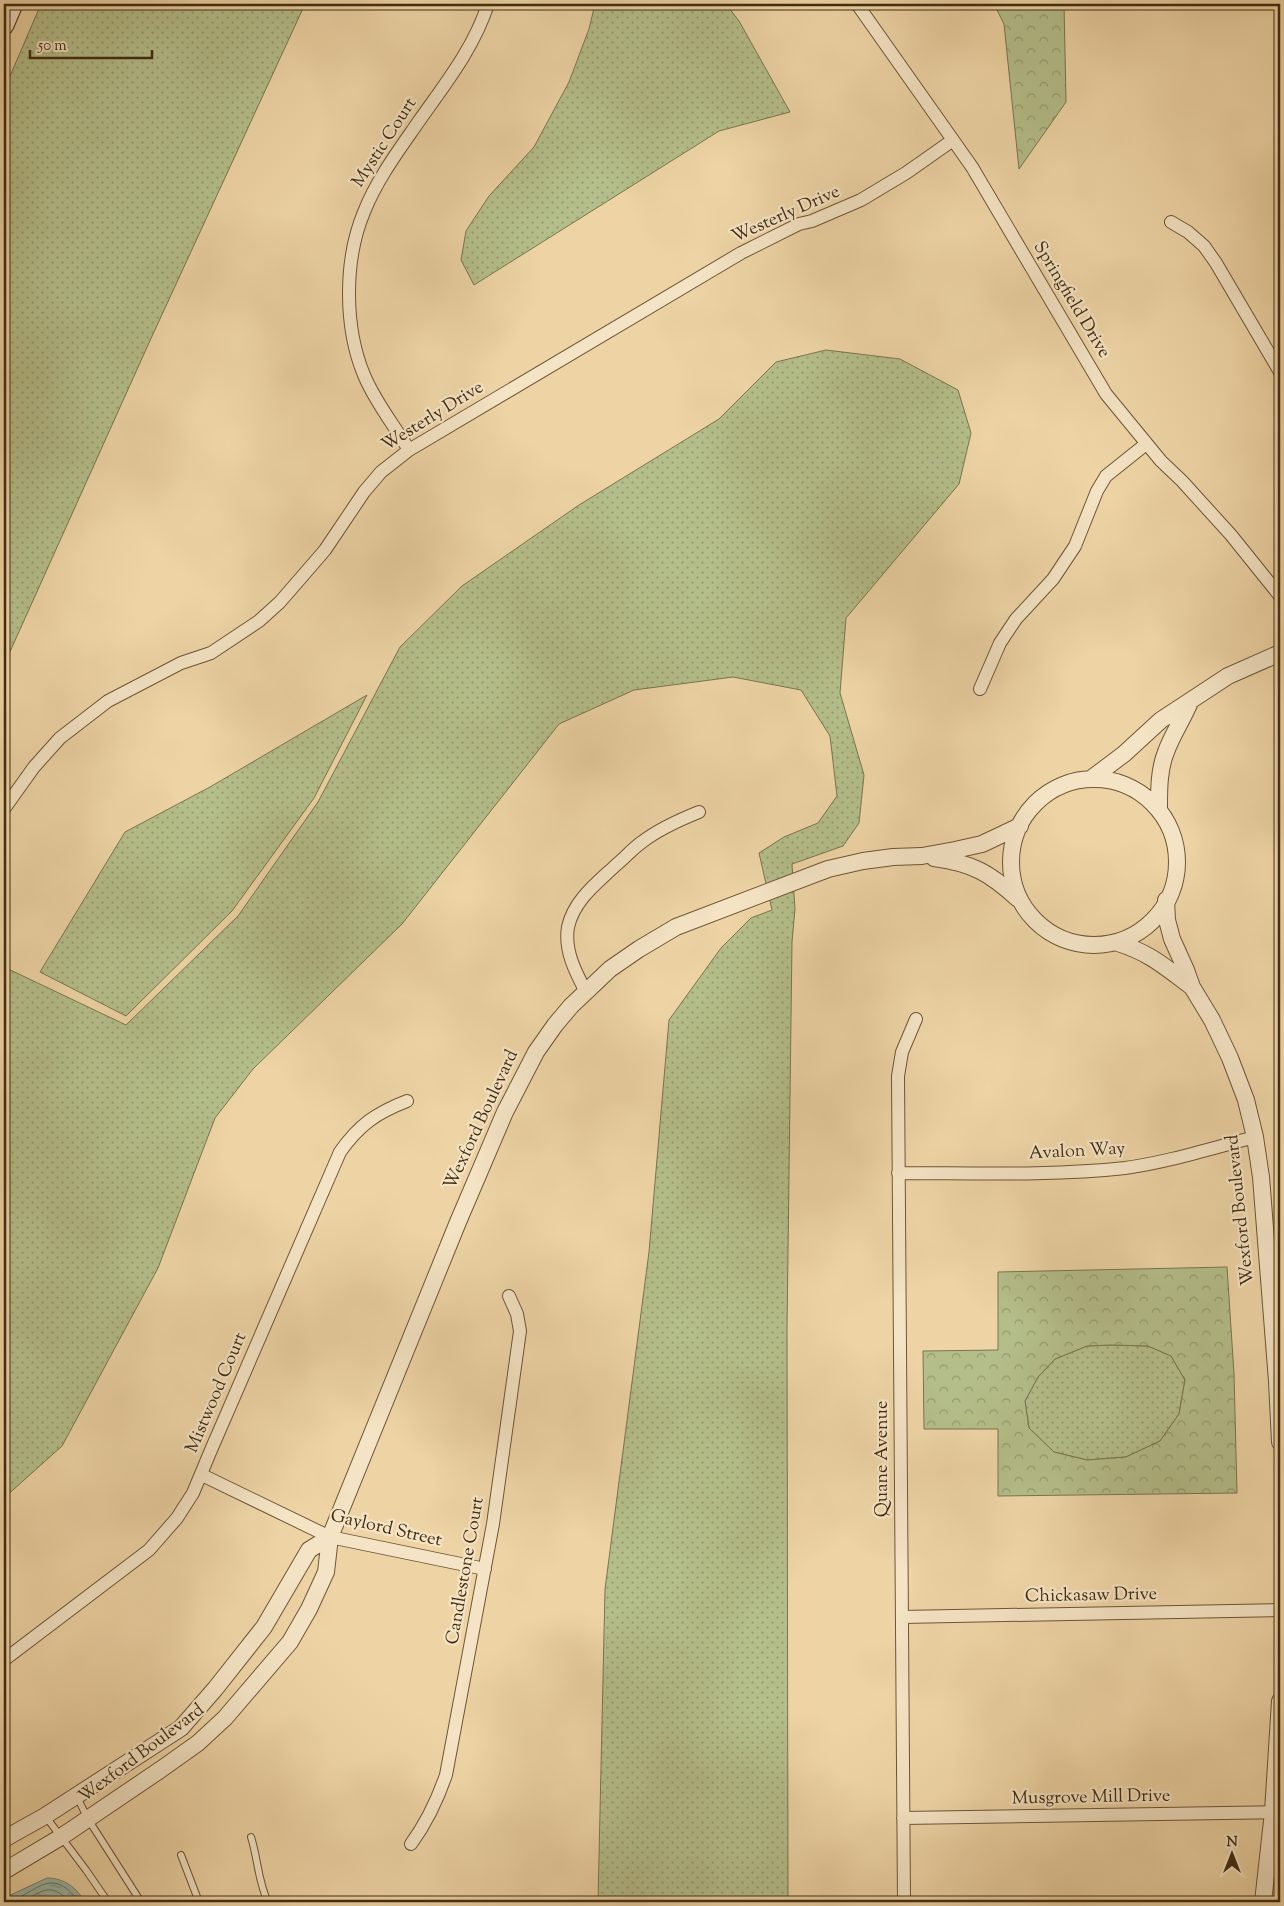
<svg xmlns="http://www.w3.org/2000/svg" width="1284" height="1906" viewBox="0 0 1284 1906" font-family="'Sorts Mill Goudy',serif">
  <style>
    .grass { fill: url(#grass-dots); stroke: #7a754e }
    .forest { fill: url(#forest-crowns); stroke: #7a754e; fill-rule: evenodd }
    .water { fill: url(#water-ripples); stroke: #76806c }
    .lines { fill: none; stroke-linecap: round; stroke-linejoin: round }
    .shore { stroke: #6d725d; stroke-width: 1 }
    .service-casing { stroke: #6c5637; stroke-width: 8 }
    .minor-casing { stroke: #6c5637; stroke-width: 14 }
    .tertiary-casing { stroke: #6c5637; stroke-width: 18 }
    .secondary-casing { stroke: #412c12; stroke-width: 21 }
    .service { stroke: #f4e3c4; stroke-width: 6 }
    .minor { stroke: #f4e3c4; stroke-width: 12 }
    .tertiary { stroke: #f4e3c4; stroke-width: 16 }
    .secondary { stroke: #f4e3c4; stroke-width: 19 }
    .labels { text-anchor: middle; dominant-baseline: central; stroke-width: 4.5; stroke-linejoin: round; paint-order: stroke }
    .street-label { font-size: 18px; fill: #412c12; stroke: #f4e3c4 }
  </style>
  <defs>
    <pattern id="grass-dots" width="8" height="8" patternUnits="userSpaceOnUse" patternTransform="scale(1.25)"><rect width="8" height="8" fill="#b4be8a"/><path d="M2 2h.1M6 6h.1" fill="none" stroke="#949b6f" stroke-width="1.8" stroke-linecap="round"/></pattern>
    <pattern id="forest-crowns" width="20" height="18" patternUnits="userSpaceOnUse" patternTransform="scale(1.25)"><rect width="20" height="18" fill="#b4be8a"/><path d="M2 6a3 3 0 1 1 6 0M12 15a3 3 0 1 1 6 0" fill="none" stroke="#949b6f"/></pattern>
    <pattern id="water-ripples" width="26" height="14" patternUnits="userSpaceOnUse" patternTransform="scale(1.25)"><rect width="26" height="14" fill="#99b8a8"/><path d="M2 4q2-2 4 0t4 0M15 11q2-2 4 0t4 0" fill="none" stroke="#7e9687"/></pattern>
  </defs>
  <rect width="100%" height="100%" fill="#eed4a5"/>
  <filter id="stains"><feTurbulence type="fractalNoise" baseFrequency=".004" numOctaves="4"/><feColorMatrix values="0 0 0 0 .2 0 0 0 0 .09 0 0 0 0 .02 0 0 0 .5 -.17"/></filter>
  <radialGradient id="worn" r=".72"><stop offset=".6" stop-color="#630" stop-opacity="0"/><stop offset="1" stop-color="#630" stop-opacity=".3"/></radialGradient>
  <!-- grass -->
  <path class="grass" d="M41,4H305L148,345L4,665V90Z
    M595,4H726L739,21L790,112L719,131L474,285L461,260L466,231L489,196L534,147L569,82L589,29Z
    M826,350L900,359L958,390L971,433L959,484L846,618L840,693L864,775L859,823L843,846L792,864L795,909L792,942L787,1329L788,1902H598L605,1589L649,1252L669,1020L721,948L751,918L772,910L759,853L784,837L818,823L837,796L830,736L801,690L733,677L634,690L559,724L402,924L253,1069L215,1118L158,1268L62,1446L4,1498V967L126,1025L238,916L318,802L400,647L462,586L579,505L719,419L776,362Z
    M367,695L314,798L232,911L126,1016L40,972L125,832L210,787Z
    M1111,1345L1148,1346L1171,1356L1185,1380L1179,1414L1160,1441L1126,1457L1087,1460L1054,1452L1029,1428L1025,1401L1038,1377L1055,1359L1087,1346Z"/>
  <!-- forest -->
  <path class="forest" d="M994,4H1064L1066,102L1019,169L1004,24Z
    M1227,1267L1234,1374L1237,1493L998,1496V1429H924L923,1351L998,1350V1272ZM1111,1345L1148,1346L1171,1356L1185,1380L1179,1414L1160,1441L1126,1457L1087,1460L1054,1452L1029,1428L1025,1401L1038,1377L1055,1359L1087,1346Z"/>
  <!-- water -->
  <path class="water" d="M47,1878C64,1878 77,1888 85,1902H4V1898Z"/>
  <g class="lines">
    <!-- shore -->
    <path class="shore" d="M4,1902C35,1898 49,1861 79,1902
      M21,1902C45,1890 49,1882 71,1902"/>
    <defs>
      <path id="service" d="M77,1797L88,1819L141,1902
        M46,1817L86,1870L108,1902
        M251,1837C258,1859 258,1882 268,1902
        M181,1855L199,1902"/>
      <path id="minor" d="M857,4L972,167L1106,394L1161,461L1182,481L1231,535L1280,596
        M1171,222L1188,232L1204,246L1216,263L1280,372
        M409,450C394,425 375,402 364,375C344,327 344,260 364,212C377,179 399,150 419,121C445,84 474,48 488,4
        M980,689L1000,643L1016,619L1053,579L1075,546L1097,491L1106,476L1146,444
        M4,809L34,767L60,738L108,701L181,663L211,653L259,621L280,602L325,550L364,492L381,472L409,450L741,253L799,224L812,221L861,200L906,173L953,140
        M586,992C576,973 564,951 568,927C574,900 597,883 616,865C625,858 632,849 642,842C659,829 679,820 699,812
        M898,1173C973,1173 1051,1176 1125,1168C1169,1162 1212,1148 1255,1137
        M202,1475L330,1537L485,1569
        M902,1617L1280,1610
        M4,1660L149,1550L177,1518L193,1493L211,1450L340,1152C359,1125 376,1113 407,1101
        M903,1818L1280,1812
        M411,1844C427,1822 437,1801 446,1775L493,1524L520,1331L517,1314L509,1296
        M904,1902L898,1076L902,1052L916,1019"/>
      <path id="tertiary" d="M1092,778L1124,754L1161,720L1228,676L1280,653
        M1011 862a83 83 0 1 1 166 0a83 83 0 1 1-166 0Z
        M1159,807C1159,789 1159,769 1166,752C1172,735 1183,719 1190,702
        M934,858C972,863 990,873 1018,899
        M1166,900L1167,920L1172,939L1186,970L1192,987L1212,1020L1230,1058L1246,1100L1255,1137L1261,1177L1277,1381L1280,1442
        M1118,943C1150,953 1165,967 1192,987
        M4,1839L45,1816L181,1728L215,1689L264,1627L309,1550L330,1537
        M4,1871L61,1837L160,1770L198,1743L225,1718L290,1642L309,1609L326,1572L330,1537L458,1222L505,1112L536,1052L555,1025L571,1006L610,969L639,949L676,927L828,869L863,861L893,857L922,856L955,850L982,844L1020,826
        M1263,1902L1273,1812L1280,1701"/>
      <path id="secondary" d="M4,25L13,4"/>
    </defs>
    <!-- service casing -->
    <use href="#service" class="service-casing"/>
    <!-- minor casing -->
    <use href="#minor" class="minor-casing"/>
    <!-- tertiary casing -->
    <use href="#tertiary" class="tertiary-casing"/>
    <!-- secondary casing -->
    <use href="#secondary" class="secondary-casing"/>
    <!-- service -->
    <use href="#service" class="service"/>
    <!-- minor -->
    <use href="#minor" class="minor"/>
    <!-- tertiary -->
    <use href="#tertiary" class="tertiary"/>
    <!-- secondary -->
    <use href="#secondary" class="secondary"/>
  </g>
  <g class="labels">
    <!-- street labels -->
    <g class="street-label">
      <text transform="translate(385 143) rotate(-57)">Mystic Court</text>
      <text transform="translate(786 215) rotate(-24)">Westerly Drive</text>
      <text transform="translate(1071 300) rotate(59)">Springfield Drive</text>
      <text transform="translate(433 417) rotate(-32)">Westerly Drive</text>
      <text transform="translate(482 1120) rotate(-65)">Wexford Boulevard</text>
      <text transform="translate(1077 1152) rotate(-3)">Avalon Way</text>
      <text transform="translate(1241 1210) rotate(-96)">Wexford Boulevard</text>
      <text transform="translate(217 1393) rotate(-67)">Mistwood Court</text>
      <text transform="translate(883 1459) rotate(-90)">Quane Avenue</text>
      <text transform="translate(386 1529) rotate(13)">Gaylord Street</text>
      <text transform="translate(466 1571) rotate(-80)">Candlestone Court</text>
      <text transform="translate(1091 1596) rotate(-1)">Chickasaw Drive</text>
      <text transform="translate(142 1754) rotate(-37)">Wexford Boulevard</text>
      <text transform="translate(1091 1798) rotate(-1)">Musgrove Mill Drive</text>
    </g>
  </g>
  <!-- margin -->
  <rect width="1284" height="1906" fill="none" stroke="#eed4a5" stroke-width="20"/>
  <rect x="5" y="5" width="1274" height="1896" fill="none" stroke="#412c12" stroke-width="2.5"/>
  <rect x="10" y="10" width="1264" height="1886" fill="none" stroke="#412c12"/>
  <!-- north arrow -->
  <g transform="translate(1232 1854)" stroke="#f4e3c4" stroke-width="4" paint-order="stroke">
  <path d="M0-4L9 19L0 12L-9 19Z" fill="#412c12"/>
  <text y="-8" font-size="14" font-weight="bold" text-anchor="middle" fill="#412c12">N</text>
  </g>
  <!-- scale -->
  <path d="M30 50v8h122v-8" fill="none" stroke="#412c12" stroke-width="2.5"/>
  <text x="38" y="50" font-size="15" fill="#412c12" stroke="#f4e3c4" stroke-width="4" paint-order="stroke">50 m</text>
  <rect width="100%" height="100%" filter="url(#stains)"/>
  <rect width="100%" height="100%" fill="url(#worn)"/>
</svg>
